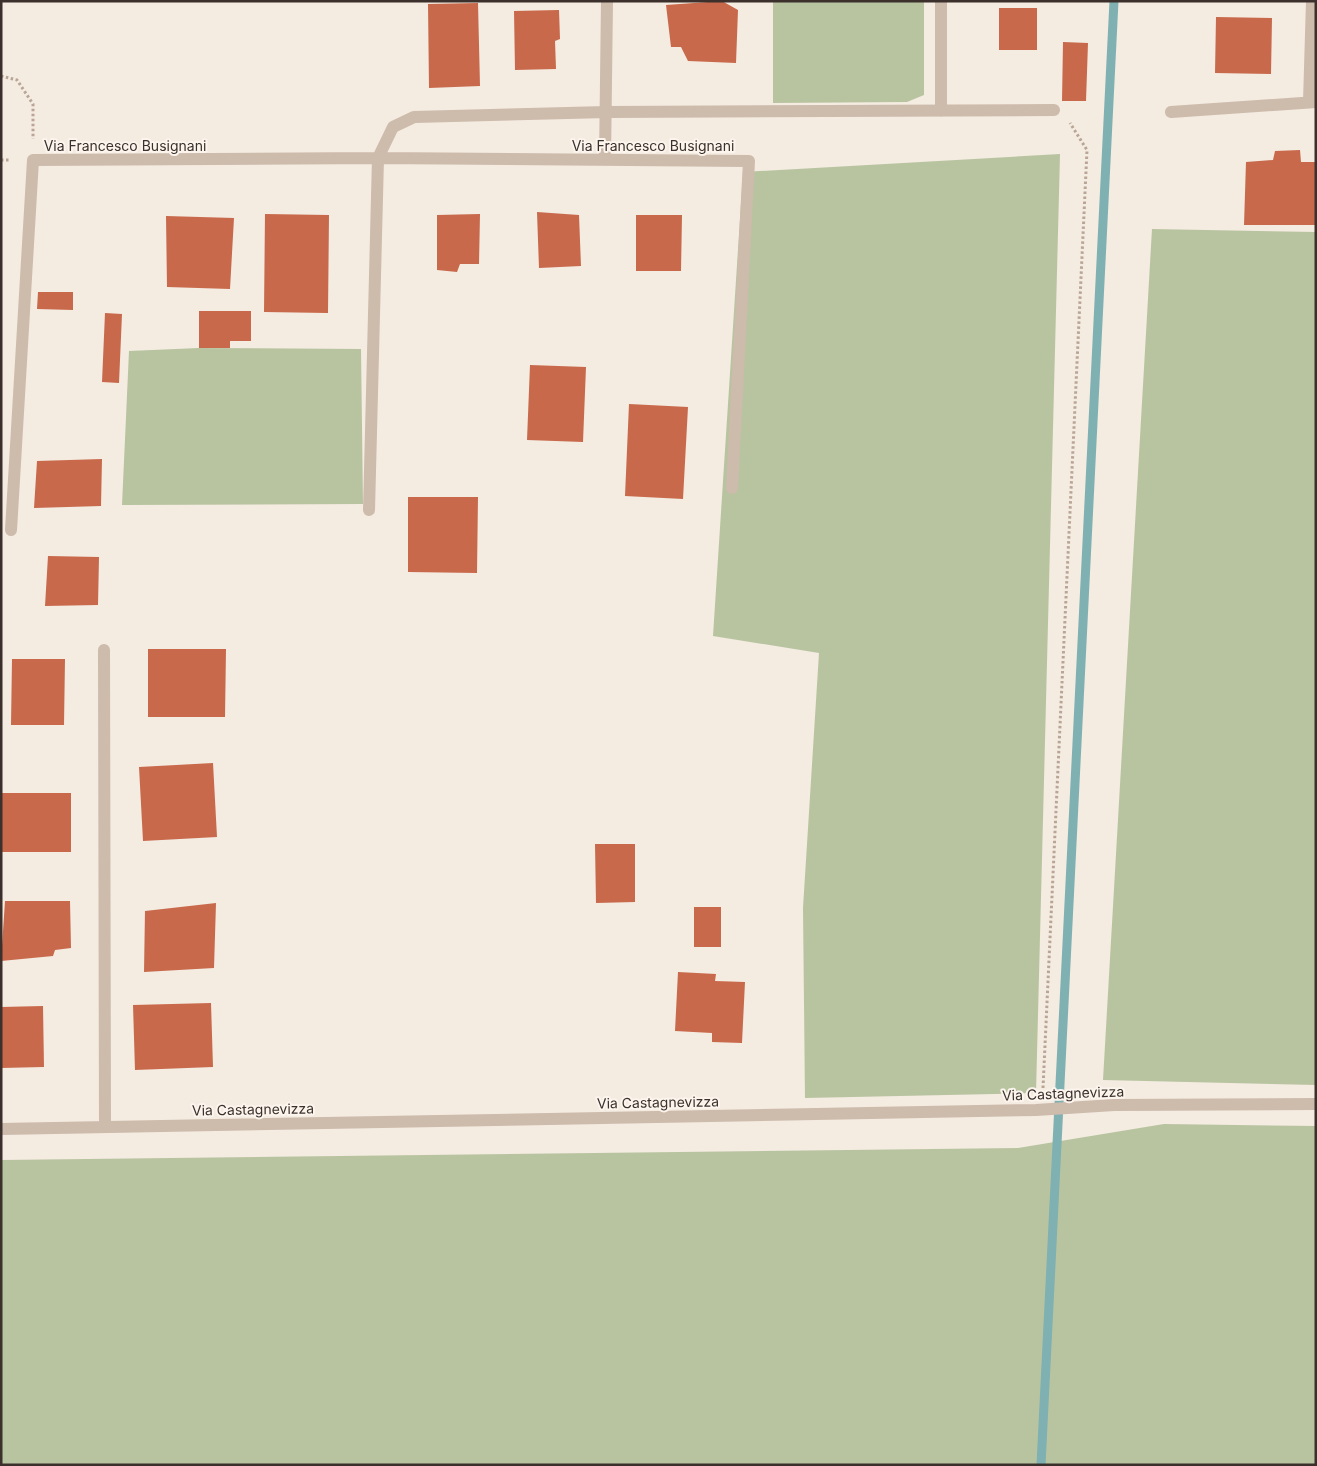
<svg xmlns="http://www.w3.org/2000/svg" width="1317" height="1466" viewBox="0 0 1317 1466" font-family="Inter,sans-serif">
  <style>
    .green { fill: #b8c4a0 }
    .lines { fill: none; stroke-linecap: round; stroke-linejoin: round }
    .stream { stroke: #7fb0b2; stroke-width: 9 }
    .building { fill: #c8694b }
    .path { stroke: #b9a596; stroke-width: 3; stroke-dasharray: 2.5 2.5; stroke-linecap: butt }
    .street { stroke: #cdbbac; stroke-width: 12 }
    .labels { text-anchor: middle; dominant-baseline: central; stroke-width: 4; stroke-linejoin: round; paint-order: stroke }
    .street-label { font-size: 14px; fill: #3b302b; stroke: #fbf5ee }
  </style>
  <rect width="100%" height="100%" fill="#f4ebe1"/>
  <!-- green -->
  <path class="green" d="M773,1H924V95L907,102L773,103Z
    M1060,154L1036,1093L805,1098L803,908L819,653L713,636L743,172Z
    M1152,229L1316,232V1085L1103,1080Z
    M199,348L361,349L363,504L122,505L129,351Z
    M1164,1124L1316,1126V1465H1V1160L1018,1148Z"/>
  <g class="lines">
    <!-- stream -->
    <path class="stream" d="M1041,1465L1114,1"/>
  </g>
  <!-- building -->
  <path class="building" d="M722,1L738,10L736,63L688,61L681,47H671L666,5Z
    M478,3L480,86L429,88L428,4Z
    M999,8H1037V50H999Z
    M559,10L560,39L555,41L556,69L515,70L514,11Z
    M1216,17L1272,18L1271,74L1215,73Z
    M1063,42L1088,43L1086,101H1062Z
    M1300,150L1301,162H1316V225H1244L1246,162L1273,160L1275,151Z
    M537,212L579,215L581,266L539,268Z
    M265,214L329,215L328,313L264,312Z
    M480,214L479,264H460L457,272L437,270V215Z
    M636,215H682L681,271H636Z
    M166,216L234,218L230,289L167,287Z
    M38,292H73V310L37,309Z
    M199,311H251V341H230V348H199Z
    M105,313L122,314L119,383L102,382Z
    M530,365L586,367L583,442L527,440Z
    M629,404L688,407L683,499L625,496Z
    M102,459L101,506L34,508L37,461Z
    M408,497H478L477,573L408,572Z
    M48,556L99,557L98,605L45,606Z
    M148,649H226L225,717H148Z
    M12,659H65L64,725H11Z
    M213,763L217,837L143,841L139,767Z
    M1,793H71V852H1Z
    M595,844H635V902L596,903Z
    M5,901H70L71,948L55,950L53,956L1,961Z
    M216,903L214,968L144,972L145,911Z
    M694,907H721V947H694Z
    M678,972L716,974L715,981L745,982L742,1043L712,1042V1033L675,1031Z
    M211,1003L213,1067L135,1070L133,1005Z
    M43,1006L44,1067L1,1068V1007Z"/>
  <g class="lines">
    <!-- path -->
    <path class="path" d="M1,76L17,80L33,104V139
      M1,160H11
      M1043,1088L1087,150L1070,123"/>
    <!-- street -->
    <path class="street" d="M1309,102L1312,1
      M941,111V1
      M1171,112L1316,102
      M605,160L607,1
      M369,510L378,158L393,127L414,117L607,112L1054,110
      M11,530L33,160L378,158L749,161L732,488
      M104,650L105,1126
      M1,1129L1036,1110L1114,1105L1316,1104"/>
  </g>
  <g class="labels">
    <!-- street labels -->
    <g class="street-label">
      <text x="125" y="145">Via Francesco Busignani</text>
      <text x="653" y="145">Via Francesco Busignani</text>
      <text transform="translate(1063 1093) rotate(-2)">Via Castagnevizza</text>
      <text transform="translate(658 1102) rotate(-1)">Via Castagnevizza</text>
      <text transform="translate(253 1109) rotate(-1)">Via Castagnevizza</text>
    </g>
  </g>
  <!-- border -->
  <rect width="1317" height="1466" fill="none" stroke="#3b302b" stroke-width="5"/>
</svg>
